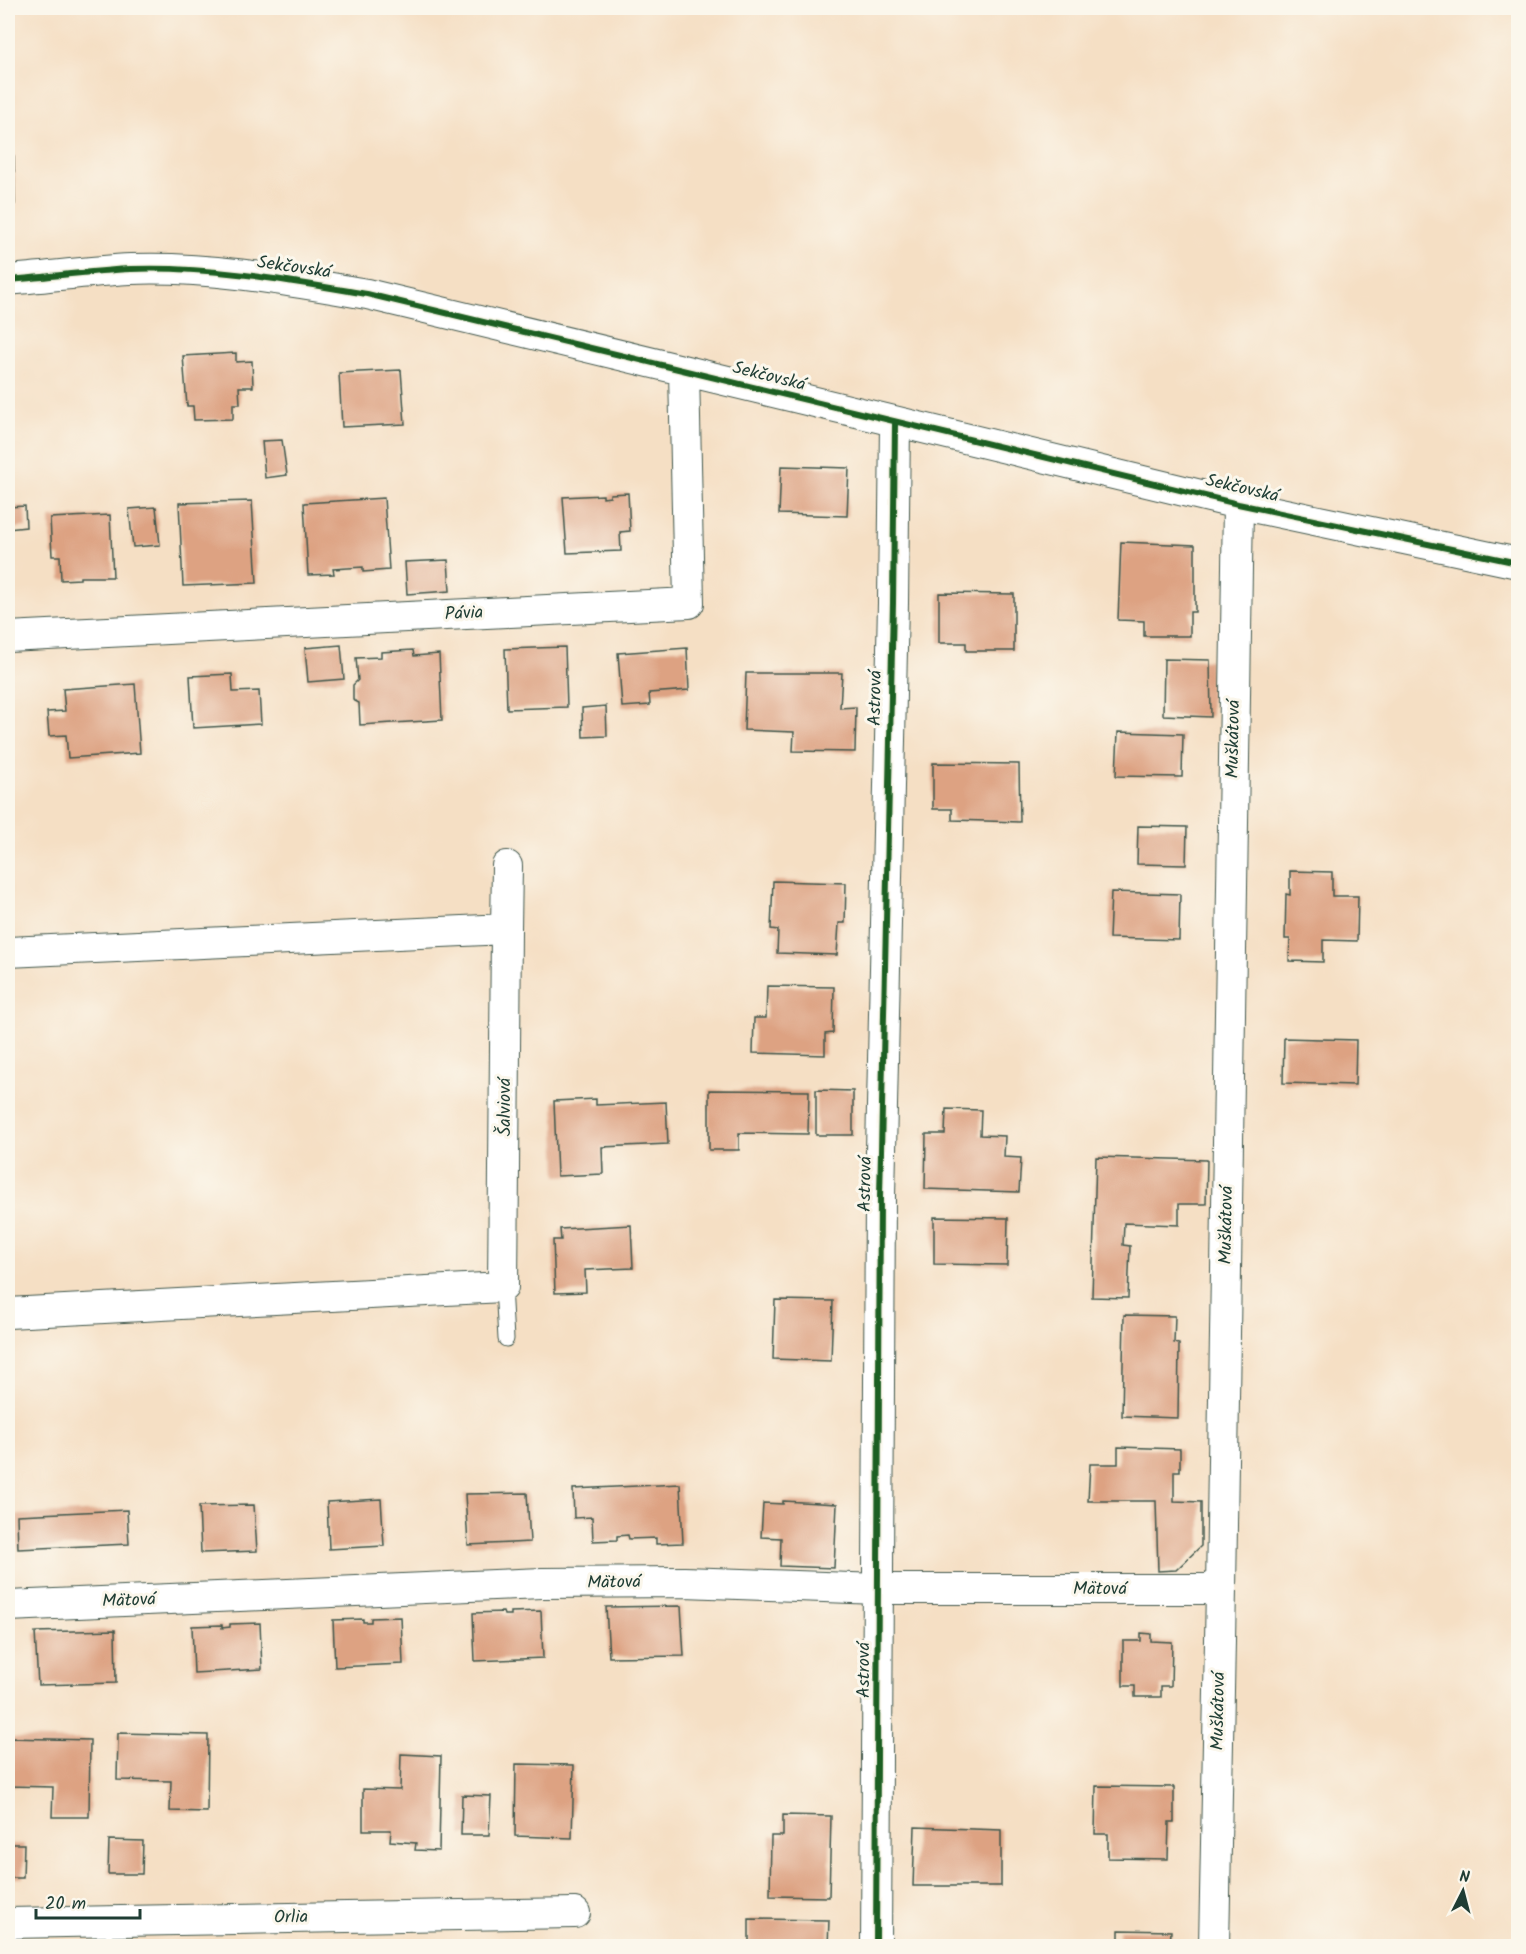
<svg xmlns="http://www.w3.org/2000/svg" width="1526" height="1954" viewBox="0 0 1526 1954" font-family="Kalam,sans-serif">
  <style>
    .building { fill: #dda282 }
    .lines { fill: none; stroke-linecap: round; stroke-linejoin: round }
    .service-casing { stroke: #3f554a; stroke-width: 17 }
    .minor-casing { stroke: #3f554a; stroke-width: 32 }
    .service { stroke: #fff; stroke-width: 15 }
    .minor { stroke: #fff; stroke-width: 30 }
    .cycleway-casing { stroke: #fbf7ec; stroke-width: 10 }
    .cycleway { stroke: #1b5e20; stroke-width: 6 }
    .labels { text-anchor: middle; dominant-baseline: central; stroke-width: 6; stroke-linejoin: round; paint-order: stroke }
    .street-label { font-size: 18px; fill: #1f3d34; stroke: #fbf7ec }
  </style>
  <rect width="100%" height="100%" fill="#fbf7ec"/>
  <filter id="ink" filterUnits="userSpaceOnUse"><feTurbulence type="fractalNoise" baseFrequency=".0167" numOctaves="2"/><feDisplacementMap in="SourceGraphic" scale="12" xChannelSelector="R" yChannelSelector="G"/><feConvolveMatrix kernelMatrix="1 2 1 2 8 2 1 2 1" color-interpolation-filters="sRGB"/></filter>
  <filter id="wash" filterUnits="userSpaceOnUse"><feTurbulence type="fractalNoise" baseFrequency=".008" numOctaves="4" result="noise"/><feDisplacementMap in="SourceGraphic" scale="24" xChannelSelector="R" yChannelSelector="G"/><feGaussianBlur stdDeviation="1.35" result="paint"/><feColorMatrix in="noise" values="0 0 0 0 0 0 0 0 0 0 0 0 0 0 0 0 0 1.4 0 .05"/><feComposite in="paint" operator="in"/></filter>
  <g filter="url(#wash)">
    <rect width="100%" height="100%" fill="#f5dfc4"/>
    <g id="blocks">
      <!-- building -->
      <path class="building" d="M8,156H14L15,204H8Z
        M236,353V362L252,361L253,387H239L240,404H233V419L194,420L193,406H187L183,356Z
        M401,370L405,424L342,427L339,373Z
        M282,440L287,475L265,478L262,441Z
        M781,466L849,468L847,516L779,514Z
        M628,493L630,531L620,532L621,551L567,553L563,497L603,495V498L610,497V494Z
        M384,498L389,570L363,572V567L333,569L334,574L308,575L304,503Z
        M252,501L257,583L183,586L179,503Z
        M25,506L26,527L8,529V507Z
        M156,507L160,545L133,547L129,509Z
        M110,515L113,577H80V579L61,580L60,556H52L50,518Z
        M1121,542L1195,545V612H1190V636H1144V621L1118,620Z
        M448,560L450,591L407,594L405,562Z
        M939,593L1014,594V651H966V643H939Z
        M341,645L344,679L308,682L305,648Z
        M565,647L567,707L507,709L505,649Z
        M687,648L689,690L649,693L650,705L622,707L618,653Z
        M413,650L414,656L439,654L442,720L360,725L359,703L353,700V685L358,680L356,658L381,657V652Z
        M1164,659L1210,660L1211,717L1163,715Z
        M746,673H842L840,708L856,707L855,752L793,751L794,732L744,730Z
        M232,674L233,692L259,691L261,724L193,728L190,676Z
        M135,684L140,753L68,758L66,735L49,736L47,712L65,711L63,689Z
        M606,706L607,736L583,737L582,708Z
        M1118,732L1183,734L1182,777L1116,776Z
        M933,763L1019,764L1020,822L952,820V809H933Z
        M1138,826L1187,827L1186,865L1137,864Z
        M1290,871L1332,872V896H1358L1357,941L1323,940V962L1289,961L1290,939H1285L1286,894L1290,895Z
        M773,881L846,883L845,923H839L837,955L777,953L778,930L771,929Z
        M1111,892L1180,894L1179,940L1109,938Z
        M767,986L834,987L833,1033L825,1034V1055L753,1053L754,1018H766Z
        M1284,1038L1356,1040L1355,1085L1283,1083Z
        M709,1090L809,1091L808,1134L739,1133V1150H709Z
        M816,1090L853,1091V1135H816Z
        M596,1099V1105L666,1102L668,1144L602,1147L603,1174L557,1176L554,1101Z
        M946,1109L981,1110L980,1135L1005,1136L1004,1157L1021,1158L1019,1192L925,1189L926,1134H945Z
        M1096,1157L1207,1160L1206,1204H1179V1225L1124,1223L1123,1245L1130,1246L1128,1298L1092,1297Z
        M934,1217L1008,1218L1007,1265L934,1264Z
        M631,1225L633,1268L585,1270L586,1292L555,1293L553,1240H561L560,1229Z
        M775,1300L833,1301L831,1361L773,1359Z
        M1124,1315L1175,1316L1174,1343L1179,1344L1178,1418L1122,1416Z
        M1118,1447L1180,1449V1471H1174V1501L1201,1502V1546L1176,1570L1158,1571L1156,1501H1088L1090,1464H1118Z
        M680,1484L683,1543L656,1544V1538L629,1539L628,1535L617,1536V1540L593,1541L592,1517L574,1518L573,1489Z
        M527,1493L530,1542L468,1545L465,1494Z
        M381,1499L384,1546L329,1549L327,1502Z
        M783,1501L837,1504L834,1568L780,1566L781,1538L761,1537L763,1503L783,1504Z
        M254,1505L257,1551L201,1553L199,1506Z
        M127,1510L129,1544L18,1549L17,1515Z
        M681,1606L684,1656L609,1657L606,1607Z
        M541,1611L543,1658L475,1661L473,1613L503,1612L504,1615H511V1612Z
        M401,1617L403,1664L335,1667L333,1620L363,1619V1622H371V1618Z
        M260,1623L262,1669L194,1673L192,1626L222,1625V1628L230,1627V1624Z
        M115,1630L116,1683L38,1685L35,1632Z
        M1141,1633L1151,1634V1641L1172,1642L1171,1686H1161V1697H1135V1686H1123V1641H1141Z
        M118,1733L208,1735L207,1812L170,1811L171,1781L117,1780Z
        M8,1738L90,1740L89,1817H52L53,1787L8,1786Z
        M401,1754L441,1756L439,1851L415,1850L416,1843L390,1841L391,1830H363V1789L400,1790Z
        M516,1764L574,1765L572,1838L515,1836Z
        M1096,1786L1174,1787V1822H1169L1168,1859L1108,1858V1834H1095Z
        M462,1795L491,1796L489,1835H461Z
        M783,1815L831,1816L829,1897L770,1896L771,1836H783Z
        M915,1827L1001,1830V1886H913Z
        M109,1840L143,1841L142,1874H108Z
        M8,1844H24L23,1878H8Z
        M749,1919L829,1920L828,1946H749Z
        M1119,1930L1171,1931L1170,1946H1119Z"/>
    </g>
  </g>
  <g filter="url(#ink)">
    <use href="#blocks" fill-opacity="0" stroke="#3f554a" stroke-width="1.5"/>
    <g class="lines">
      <defs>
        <path id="service" d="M503,1287L506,1339"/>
        <path id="minor" d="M8,280C48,277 90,271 131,269C210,266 290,281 367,294L1238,504L1518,563
          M8,637L689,603L684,371
          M506,929L507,866
          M8,952L506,929L503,1287L8,1313
          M8,1606L542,1583L684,1582L879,1589H1221
          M8,1923L575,1913
          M876,1946L880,1197L893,603L895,423
          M1214,1946L1221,1589L1238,504"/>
      </defs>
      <!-- service casing -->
      <use href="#service" class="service-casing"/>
      <!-- minor casing -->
      <use href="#minor" class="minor-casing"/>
      <!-- service -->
      <use href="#service" class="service"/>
      <!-- minor -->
      <use href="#minor" class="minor"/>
      <defs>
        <path id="cycleway" d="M8,280C48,277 90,271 131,269C210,266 290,281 367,294L1238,504L1518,563
          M876,1946L880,1197L893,603L895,423"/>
      </defs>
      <!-- cycleway casing -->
      <use href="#cycleway" class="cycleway-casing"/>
      <!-- cycleway -->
      <use href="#cycleway" class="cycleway"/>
    </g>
  </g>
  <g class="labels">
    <!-- street labels -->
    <g class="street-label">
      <text transform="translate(294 268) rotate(8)">Sekčovská</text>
      <text transform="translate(769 377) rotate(14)">Sekčovská</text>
      <text transform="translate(1242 489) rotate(13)">Sekčovská</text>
      <text transform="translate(464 614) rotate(-3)">Pávia</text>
      <text transform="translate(876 698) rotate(-89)">Astrová</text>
      <text transform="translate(1234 739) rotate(-89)">Muškátová</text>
      <text transform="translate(505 1107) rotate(-90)">Šalviová</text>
      <text transform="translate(866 1184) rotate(-89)">Astrová</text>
      <text transform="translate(1227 1225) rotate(-89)">Muškátová</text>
      <text transform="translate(614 1583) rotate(-1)">Mätová</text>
      <text x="1100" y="1589">Mätová</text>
      <text transform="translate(129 1601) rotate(-2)">Mätová</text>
      <text transform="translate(864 1670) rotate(-90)">Astrová</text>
      <text transform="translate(1219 1711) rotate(-89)">Muškátová</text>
      <text transform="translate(291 1918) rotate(-1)">Orlia</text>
    </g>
  </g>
  <!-- margin -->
  <rect width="1526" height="1954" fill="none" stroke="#fbf7ec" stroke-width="30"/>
  <!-- north arrow -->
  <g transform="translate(1463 1891) rotate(6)" stroke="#fbf7ec" stroke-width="4.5" paint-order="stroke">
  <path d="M0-4.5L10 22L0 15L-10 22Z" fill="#1f3d34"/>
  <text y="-9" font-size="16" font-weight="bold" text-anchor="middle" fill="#1f3d34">N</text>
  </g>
  <!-- scale -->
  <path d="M36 1909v9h104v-9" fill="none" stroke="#1f3d34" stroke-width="3"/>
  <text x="45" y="1909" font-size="18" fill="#1f3d34" stroke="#fbf7ec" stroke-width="4.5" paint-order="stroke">20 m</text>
</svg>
